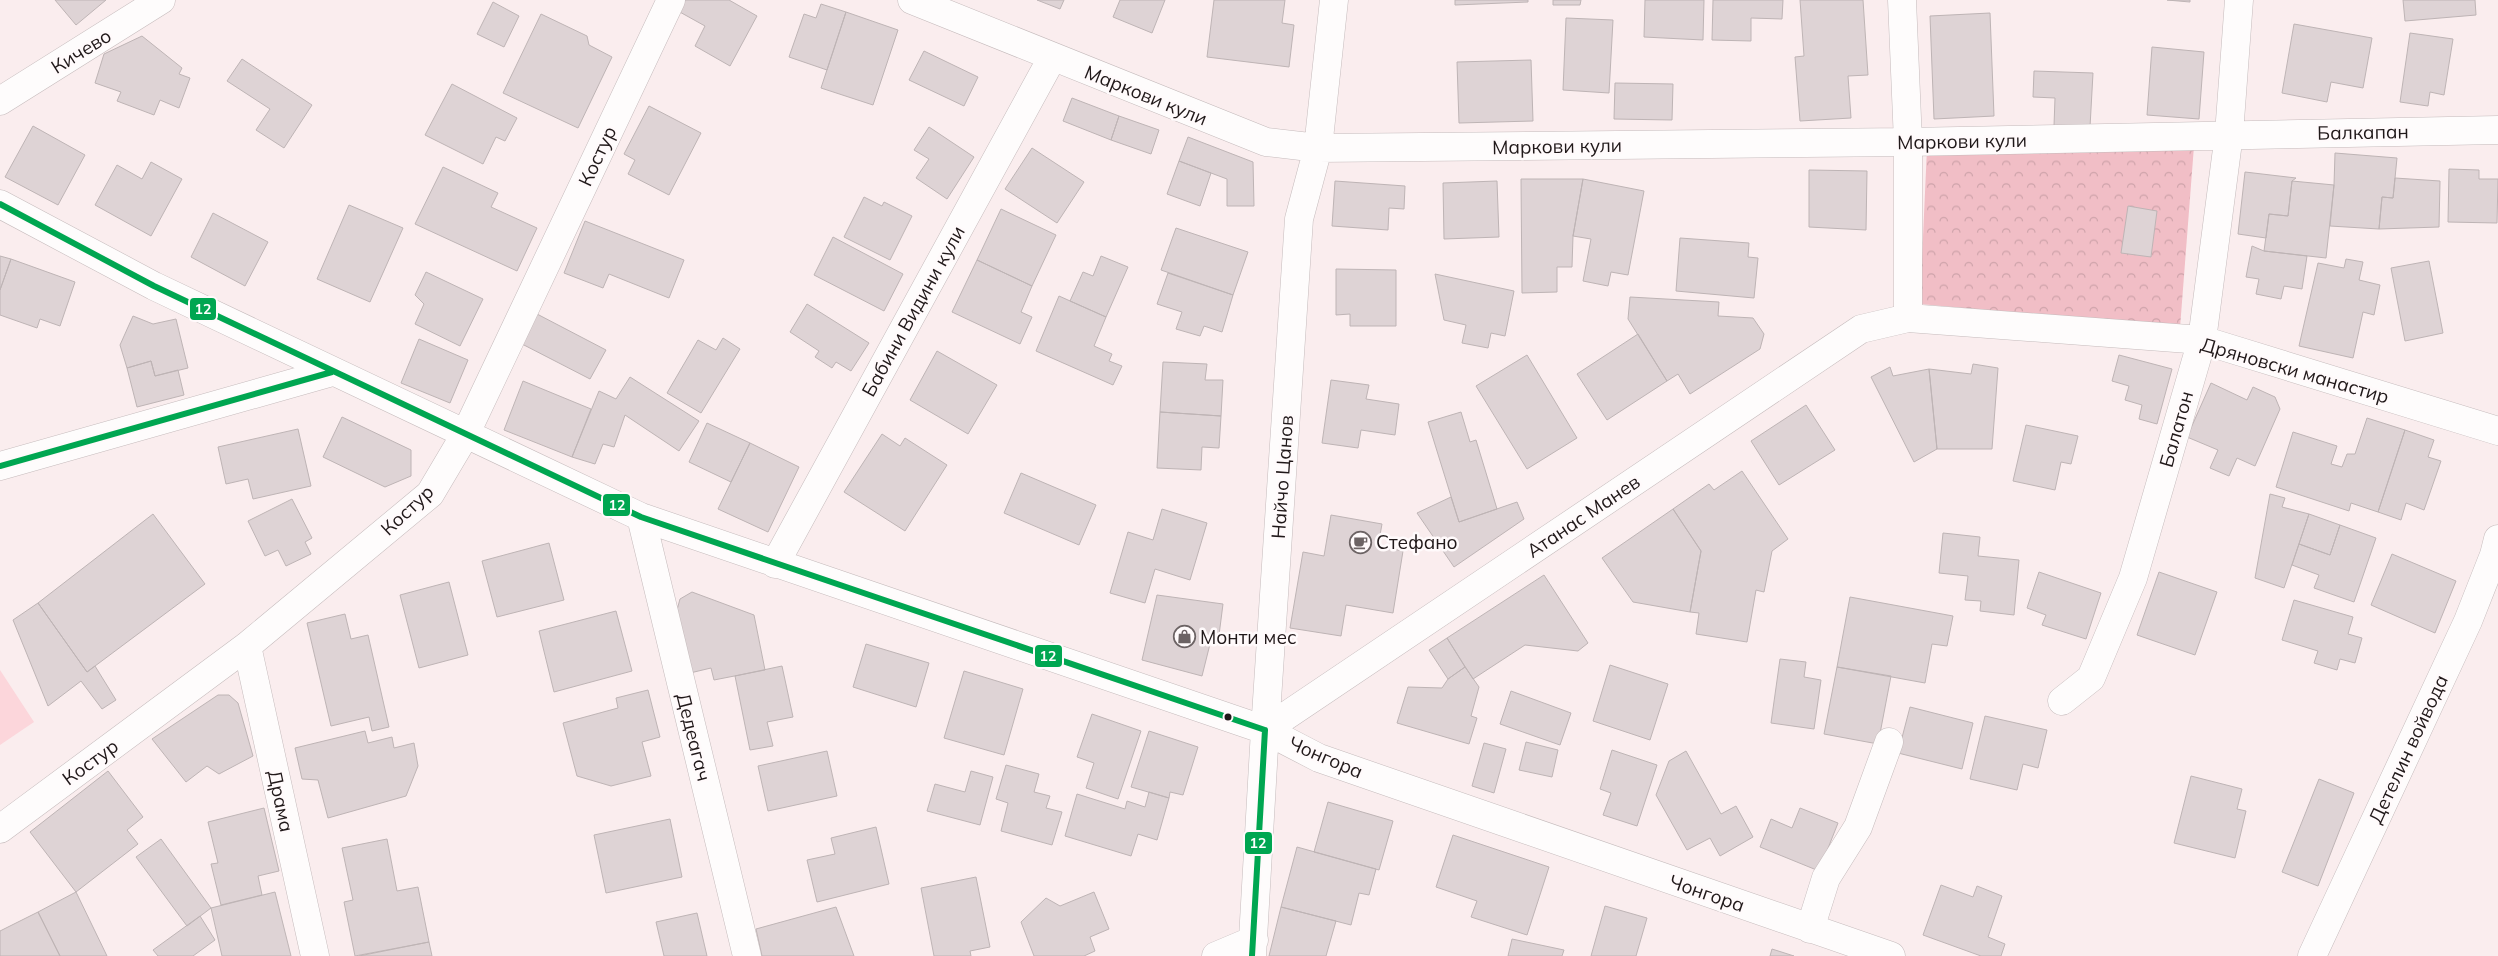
<svg xmlns="http://www.w3.org/2000/svg" width="2498" height="956" viewBox="0 0 2498 956" font-family="Mulish,sans-serif">
  <style>
    .grass { fill: #fcd6db }
    .forest { fill: url(#forest-crowns) }
    .building { fill: #ded3d5; stroke: #beb4b5 }
    .lines { fill: none; stroke-linecap: round; stroke-linejoin: round }
    .minor-casing { stroke: #c5bbbc; stroke-width: 29 }
    .minor { stroke: #fefcfc; stroke-width: 28 }
    .bus-1-casing { stroke: #fffafb; stroke-width: 10 }
    .bus-1 { stroke: #00a651; stroke-width: 6 }
    .bus-dot { fill: #201819; stroke: #fffafb; stroke-width: 2 }
    .labels { text-anchor: middle; dominant-baseline: central; stroke-width: 5; stroke-linejoin: round; paint-order: stroke }
    .street-label { font-size: 19px; fill: #201819; stroke: #fffafb }
    .poi-label { font-size: 19px; fill: #201819; stroke: #fffafb; text-anchor: start }
    .line-badge { stroke: #fffafb; stroke-width: 2 }
    .badge-label { font-size: 14px; text-anchor: middle; font-weight: bold; fill: #fff }
  </style>
  <defs>
    <pattern id="forest-crowns" width="20" height="18" patternUnits="userSpaceOnUse" patternTransform="scale(1.25)"><rect width="20" height="18" fill="#f1bec6"/><path d="M2 6a3 3 0 1 1 6 0M12 15a3 3 0 1 1 6 0" fill="none" stroke="#cea3aa"/></pattern>
  </defs>
  <rect width="100%" height="100%" fill="#faedee"/>
  <!-- grass -->
  <path class="grass" d="M0,670L34,722L0,745Z"/>
  <!-- forest -->
  <path class="forest" d="M2194,146L2180,328L1920,304L1927,148Z"/>
  <!-- building -->
  <path class="building" d="M55,0H106L76,25Z
    M685,0H729L757,16L730,66L695,46L705,26L678,11Z
    M1037,0H1064L1060,9Z
    M1120,0H1165L1152,33L1113,17Z
    M1214,0H1285L1282,23L1294,25L1289,67L1207,57Z
    M1455,0H1528V2L1455,5Z
    M1553,0H1581L1580,5H1553Z
    M1645,0H1704L1703,40L1644,37Z
    M1713,0H1783L1782,19L1751,18V41L1712,40Z
    M1800,0H1863L1868,75L1848,76L1851,118L1800,121L1795,57L1804,56Z
    M2167,0H2190V2Z
    M2403,0H2475L2476,15L2405,21Z
    M493,2L519,16L504,47L477,34Z
    M821,4L846,12L827,70L789,57L804,14L816,18Z
    M846,12L898,30L873,105L821,88Z
    M1990,13L1994,116L1934,119L1930,16Z
    M541,14L587,36L589,45L612,57L578,128L503,93Z
    M1566,18L1613,20L1609,93L1563,90Z
    M2294,24L2372,38L2363,88L2331,82L2327,102L2282,93Z
    M2410,33L2453,39L2444,95L2430,92L2428,106L2400,102Z
    M142,36L182,68L179,74L190,78L179,108L160,100L154,115L117,101L121,92L95,83L104,54Z
    M2152,47L2204,52L2199,119L2147,115Z
    M924,51L978,77L964,106L909,80Z
    M242,59L312,105L284,148L256,130L270,109L227,81Z
    M1531,60L1533,121L1459,123L1457,62Z
    M2034,71L2093,73L2090,127L2054,126L2055,98L2033,97Z
    M1615,83L1673,84L1672,120L1614,119Z
    M452,84L517,118L505,141L496,137L483,164L425,135Z
    M1072,98L1119,116L1111,140L1063,121Z
    M649,106L701,133L669,195L628,174L635,160L624,154Z
    M1119,116L1159,130L1151,154L1111,140Z
    M33,126L85,155L58,205L5,177Z
    M929,127L974,157L947,199L916,178L929,159L914,150Z
    M1188,137L1253,162L1254,206H1227V179L1179,161Z
    M1032,148L1084,182L1057,223L1005,189Z
    M2335,153L2397,158L2393,198L2382,197L2379,229L2330,226L2334,185Z
    M1179,161L1211,173L1200,206L1167,194Z
    M151,162L182,179L151,236L95,205L117,165L142,179Z
    M443,167L498,193L491,207L537,228L517,271L415,224Z
    M2449,169L2479,170V179H2498L2497,223L2448,222Z
    M1809,170L1867,171L1866,230L1809,227Z
    M2245,172L2296,178L2292,181L2288,216L2269,214L2266,238L2238,234Z
    M2395,178L2440,181L2439,227L2379,229L2382,197L2393,198Z
    M1521,179H1583L1573,236L1572,267H1557V292L1522,293Z
    M1583,179L1644,191L1628,275L1611,272L1608,286L1583,281L1591,239L1573,236Z
    M1335,181L1405,186L1404,209L1389,208L1388,230L1332,226Z
    M1497,181L1499,237L1444,239L1443,183Z
    M2292,181L2334,185L2326,258L2264,251L2269,214L2288,216Z
    M864,197L882,206L884,202L912,216L890,260L844,237Z
    M349,205L403,228L370,302L317,279Z
    M2128,206L2157,211L2151,257L2121,253Z
    M1001,209L1056,235L1032,286L977,260Z
    M213,213L268,242L245,286L191,257Z
    M585,221L684,260L669,298L609,274L603,288L564,273Z
    M1176,228L1248,252L1233,295L1161,270Z
    M833,237L903,274L884,311L814,275Z
    M1680,238L1749,243L1748,257L1758,258L1754,298L1676,291Z
    M2252,246L2264,251L2307,256L2302,289L2284,286L2281,299L2256,294L2259,279L2246,277Z
    M0,256L11,259L0,290Z
    M1101,256L1128,267L1106,317L1070,301L1083,272L1093,276Z
    M11,259L75,282L60,326L40,319L37,328L0,315V290Z
    M2346,259L2363,262L2359,280L2380,285L2374,315L2363,312L2353,358L2299,346L2318,263L2344,268Z
    M977,260L1032,286L1021,312L1032,317L1020,344L952,312Z
    M2429,261L2443,333L2405,341L2391,268Z
    M1336,269L1396,270V326H1350V314L1336,315Z
    M426,272L483,299L460,346L415,324L424,304L415,295Z
    M1168,273L1233,295L1222,332L1204,326L1200,336L1176,329L1182,312L1157,304Z
    M1435,274L1514,291L1505,336L1491,333L1488,348L1462,343L1466,325L1444,320Z
    M1059,296L1106,317L1094,346L1112,354L1109,361L1122,366L1113,385L1036,351Z
    M1630,297L1719,302L1718,316L1753,318L1764,334L1760,349L1690,394L1678,374L1667,381L1628,319Z
    M807,304L869,343L851,371L836,362L832,368L815,357L819,351L790,332Z
    M537,314L606,350L590,379L522,344Z
    M133,316L153,324L176,319L188,368L155,376L151,361L127,368L120,345Z
    M1638,334L1667,381L1607,420L1577,374Z
    M723,338L740,349L701,413L667,393L698,340L716,350Z
    M419,339L468,360L450,403L401,383Z
    M937,351L997,385L968,434L910,400Z
    M1527,355L1577,438L1527,469L1476,386Z
    M2119,355L2172,369L2157,424L2139,419L2142,405L2125,400L2129,386L2112,381Z
    M151,361L155,376L178,370L184,395L137,407L127,368Z
    M1163,362L1207,364L1205,380H1223L1221,416L1160,412Z
    M1973,364L1998,368L1992,449H1937L1929,369L1971,374Z
    M1890,367L1893,376L1929,369L1937,449L1914,462L1871,377Z
    M630,377L699,421L679,451L625,415L614,447L603,444L595,464L572,457L599,391L616,399Z
    M1331,380L1369,385L1366,399L1399,404L1395,435L1361,430L1358,448L1322,443Z
    M523,381L591,409L572,457L504,430Z
    M2211,383L2247,400L2253,387L2275,397L2280,409L2255,466L2237,458L2229,476L2210,468L2218,450L2187,437Z
    M1806,405L1835,450L1779,485L1751,441Z
    M1160,412L1221,416L1219,448L1202,447L1201,470L1157,468Z
    M1461,412L1470,442L1476,440L1497,509L1459,522L1428,422Z
    M342,417L411,450V476L385,487L323,457Z
    M2367,418L2405,430L2378,512L2351,503L2349,511L2276,487L2293,432L2337,446L2331,464L2342,467L2347,454H2355Z
    M707,423L750,443L731,482L689,462Z
    M2026,425L2078,436L2071,464L2061,462L2055,490L2013,481Z
    M298,429L311,486L253,499L248,479L226,484L218,447Z
    M2405,430L2434,440L2428,457L2441,461L2424,510L2406,503L2401,520L2378,512Z
    M882,434L900,446L905,438L947,465L905,531L844,492Z
    M750,443L799,467L768,532L718,509Z
    M1742,471L1788,539L1772,551L1764,592L1756,590L1747,642L1696,634L1699,613L1690,612L1701,551L1673,509L1709,484L1714,490Z
    M1021,473L1096,505L1079,545L1004,513Z
    M2270,494L2285,498L2282,507L2309,514L2284,588L2255,578Z
    M1451,497L1459,522L1517,502L1524,519L1454,567L1417,513Z
    M292,499L312,538L305,542L311,554L286,566L278,550L265,556L248,521Z
    M1162,509L1207,523L1190,580L1155,569L1145,603L1110,593L1128,532L1153,540Z
    M1673,509L1701,551L1690,612L1633,602L1602,558Z
    M153,514L205,584L87,672L38,603Z
    M2309,514L2340,525L2330,555L2299,544Z
    M1331,515L1382,524L1378,546L1403,551L1393,613L1346,605L1341,636L1290,628L1303,552L1324,556Z
    M2340,525L2376,538L2354,602L2314,588L2319,575L2292,565L2299,544L2330,555Z
    M1943,533L1980,537L1978,556L2019,560L2014,615L1980,611L1981,601L1965,600L1968,576L1939,573Z
    M549,543L564,600L497,617L482,561Z
    M2392,554L2456,581L2435,633L2371,605Z
    M2039,572L2101,593L2086,639L2042,625L2046,615L2027,608Z
    M2159,572L2217,592L2195,655L2137,635Z
    M1544,575L1588,643L1578,651L1525,645L1473,679L1447,638Z
    M449,582L468,655L419,668L400,595Z
    M692,592L754,615L765,670L714,680L711,668L690,673L677,610L680,599Z
    M1157,595L1223,604L1218,643L1210,644L1202,676L1142,660Z
    M1850,597L1953,616L1947,646L1932,644L1925,683L1837,667Z
    M2294,600L2353,617L2348,634L2362,638L2355,663L2340,659L2337,670L2314,663L2318,651L2282,640Z
    M38,603L87,672L95,666L116,700L102,709L81,681L48,706L13,620Z
    M616,611L632,671L554,692L539,631Z
    M345,614L351,639L368,635L389,727L372,731L369,717L331,726L307,623Z
    M1447,638L1465,667L1448,679L1429,650Z
    M866,644L929,663L916,707L853,687Z
    M1780,659L1806,662L1804,677L1821,680L1814,729L1771,723Z
    M1610,665L1668,684L1650,740L1593,721Z
    M782,666L793,717L767,722L773,746L750,750L735,676Z
    M1465,667L1479,687L1471,716L1477,718L1469,744L1397,723L1408,687L1442,688L1448,679Z
    M1837,667L1891,676L1878,744L1824,734Z
    M964,671L1023,689L1004,755L944,738Z
    M648,690L660,737L642,742L651,776L611,786L577,776L563,723L618,708L616,698Z
    M1511,691L1571,713L1560,745L1500,724Z
    M218,695H229L238,703L253,756L219,774L207,766L186,782L152,739Z
    M1910,707L1973,723L1962,769L1898,753Z
    M1092,714L1141,731L1118,799L1086,788L1094,763L1077,757Z
    M1985,716L2047,730L2038,768L2023,764L2017,790L1970,779Z
    M365,731L368,743L392,737L394,748L414,743L418,766L406,796L328,818L318,780L302,779L295,748Z
    M1149,731L1198,747L1183,795L1170,792L1169,798L1131,787Z
    M1526,742L1558,750L1552,777L1519,770Z
    M1484,743L1506,749L1494,793L1472,786Z
    M1612,750L1657,765L1637,826L1603,815L1611,793L1600,789Z
    M827,751L837,796L768,811L758,766Z
    M1686,751L1721,814L1736,806L1753,837L1720,856L1710,838L1687,850L1656,795L1669,761Z
    M1006,765L1039,774L1034,792L1050,796L1046,808L1062,812L1052,845L1001,831L1008,803L996,799Z
    M108,771L143,817L127,830L138,844L76,892L30,832Z
    M971,771L993,777L980,825L927,811L935,784L965,792Z
    M2191,776L2242,789L2237,809L2246,811L2235,858L2174,843Z
    M2319,779L2354,793L2318,886L2282,872Z
    M1149,792L1169,798L1157,840L1138,834L1131,856L1065,836L1077,794L1125,809L1127,801L1145,807Z
    M1328,802L1393,821L1379,870L1314,852Z
    M264,808L279,871L258,876L262,895L221,905L211,864L218,863L208,822Z
    M1800,808L1838,823L1819,871L1760,847L1771,819L1792,828Z
    M670,819L682,877L606,893L594,835Z
    M876,827L889,884L817,902L807,860L835,854L831,838Z
    M1453,835L1549,867L1527,935L1471,917L1477,901L1436,887Z
    M161,839L211,908L187,926L136,857Z
    M387,839L397,891L418,887L429,942L355,956L344,902L353,900L342,848Z
    M1297,847L1376,869L1369,895L1359,893L1351,925L1281,907Z
    M976,877L990,947L970,951L971,956H934L921,888Z
    M1941,885L1973,897L1977,886L2002,896L1988,937L2005,944L2001,956H1981L1923,935Z
    M76,892L107,956H60L38,912Z
    M275,892L291,956H222L211,908Z
    M1094,892L1109,929L1090,937L1095,951L1084,956H1034L1021,922L1046,898L1060,906Z
    M1605,906L1647,918L1636,956H1591Z
    M836,907L854,956H762L756,929Z
    M1281,907L1336,921L1326,956H1269Z
    M38,912L60,956H0V931Z
    M697,913L707,956H664L656,922Z
    M200,916L215,940L193,956H158L153,950Z
    M1512,939L1564,950L1562,956H1508Z
    M429,942L432,956H359Z
    M1772,949L1794,956H1770Z"/>
  <g class="lines">
    <defs>
      <path id="minor" d="M912,0L1266,142L1318,148L1908,142L2498,130
        M1902,0L1908,142V318
        M0,101L161,0
        M0,204L154,286L641,517L1265,730L1319,758L1891,956
        M0,466L332,372
        M641,517L747,956
        M775,564L1052,58
        M247,646L315,956
        M2062,701L2091,678L2133,578L2202,340L2229,134L2239,0
        M1265,730L1861,329L1908,318L2202,340L2498,431
        M0,829L247,646L430,494L465,435L671,0
        M1810,929L1826,878L1858,827L1889,742
        M1216,956L1254,940
        M1252,956L1265,730L1299,219L1318,148L1334,0
        M2312,956L2468,621L2494,555L2498,539"/>
    </defs>
    <!-- minor casing -->
    <use href="#minor" class="minor-casing"/>
    <!-- minor -->
    <use href="#minor" class="minor"/>
    <defs>
      <path id="bus-1" d="M0,204L154,286L641,517L1265,730
        M0,466L332,372
        M1252,956L1265,730"/>
    </defs>
    <!-- bus-1 casing -->
    <use href="#bus-1" class="bus-1-casing"/>
    <!-- bus-1 -->
    <use href="#bus-1" class="bus-1"/>
  </g>
  <!-- icons -->
  <defs>
    <symbol id="cafe-ring" viewBox="-11 -11 22 22"><circle r="9.5" fill="#fffafb" stroke="#6c6364" stroke-width="1.5"/><path d="M-5.5-4.5H6V0H3Q3 3.5 0 3.5H-2.5Q-5.5 3.5-5.5 0ZM3-3.2v2h1.7v-2ZM-6 4.5H4V6H-6Z" fill="#6c6364"/></symbol>
    <symbol id="shop-ring" viewBox="-11 -11 22 22"><circle r="9.5" fill="#fffafb" stroke="#6c6364" stroke-width="1.5"/><path d="M-5-2.5h2.3a2.7 3.5 0 0 1 5.4 0H5L5.5 6h-11ZM-1.5-2.5h3a1.5 2.3 0 0 0-3 0Z" fill="#6c6364"/></symbol>
  </defs>
  <g fill-rule="evenodd">
    <use href="#cafe-ring" x="1348" y="530" width="25" height="25"/>
    <use href="#shop-ring" x="1172" y="624" width="25" height="25"/>
  </g>
  <!-- markers -->
  <circle class="bus-dot" cx="1228" cy="717" r="4.5"/>
  <g class="labels">
    <!-- street labels -->
    <g class="street-label">
      <text transform="translate(81 51) rotate(-32)">Кичево</text>
      <text transform="translate(1146 95) rotate(22)">Маркови кули</text>
      <text transform="translate(2363 132) rotate(-1)">Балкапан</text>
      <text transform="translate(1962 141) rotate(-1)">Маркови кули</text>
      <text transform="translate(1557 146) rotate(-1)">Маркови кули</text>
      <text transform="translate(597 156) rotate(-65)">Костур</text>
      <text transform="translate(913 311) rotate(-61)">Бабини Видини кули</text>
      <text transform="translate(2295 370) rotate(16)">Дряновски манастир</text>
      <text transform="translate(2176 429) rotate(-74)">Балатон</text>
      <text transform="translate(1282 477) rotate(-86)">Найчо Цанов</text>
      <text transform="translate(407 510) rotate(-43)">Костур</text>
      <text transform="translate(1583 516) rotate(-34)">Атанас Манев</text>
      <text transform="translate(694 737) rotate(76)">Дедеагач</text>
      <text transform="translate(2408 749) rotate(-65)">Детелин войвода</text>
      <text transform="translate(1326 757) rotate(23)">Чонгора</text>
      <text transform="translate(90 762) rotate(-36)">Костур</text>
      <text transform="translate(281 801) rotate(78)">Драма</text>
      <text transform="translate(1707 893) rotate(19)">Чонгора</text>
    </g>
    <!-- poi labels -->
    <g class="poi-label">
      <text x="1376" y="542">Стефано</text>
      <text x="1200" y="637">Монти мес</text>
    </g>
  </g>
  <g class="line-badge">
    <rect x="189" y="297" width="28" height="24" rx="5" fill="#00a651"/>
    <rect x="602" y="493" width="29" height="24" rx="5" fill="#00a651"/>
    <rect x="1034" y="644" width="29" height="24" rx="5" fill="#00a651"/>
    <rect x="1244" y="831" width="29" height="24" rx="5" fill="#00a651"/>
  </g>
  <g class="badge-label">
    <text x="203" y="314">12</text>
    <text x="617" y="510">12</text>
    <text x="1048" y="661">12</text>
    <text x="1258" y="848">12</text>
  </g>
</svg>
